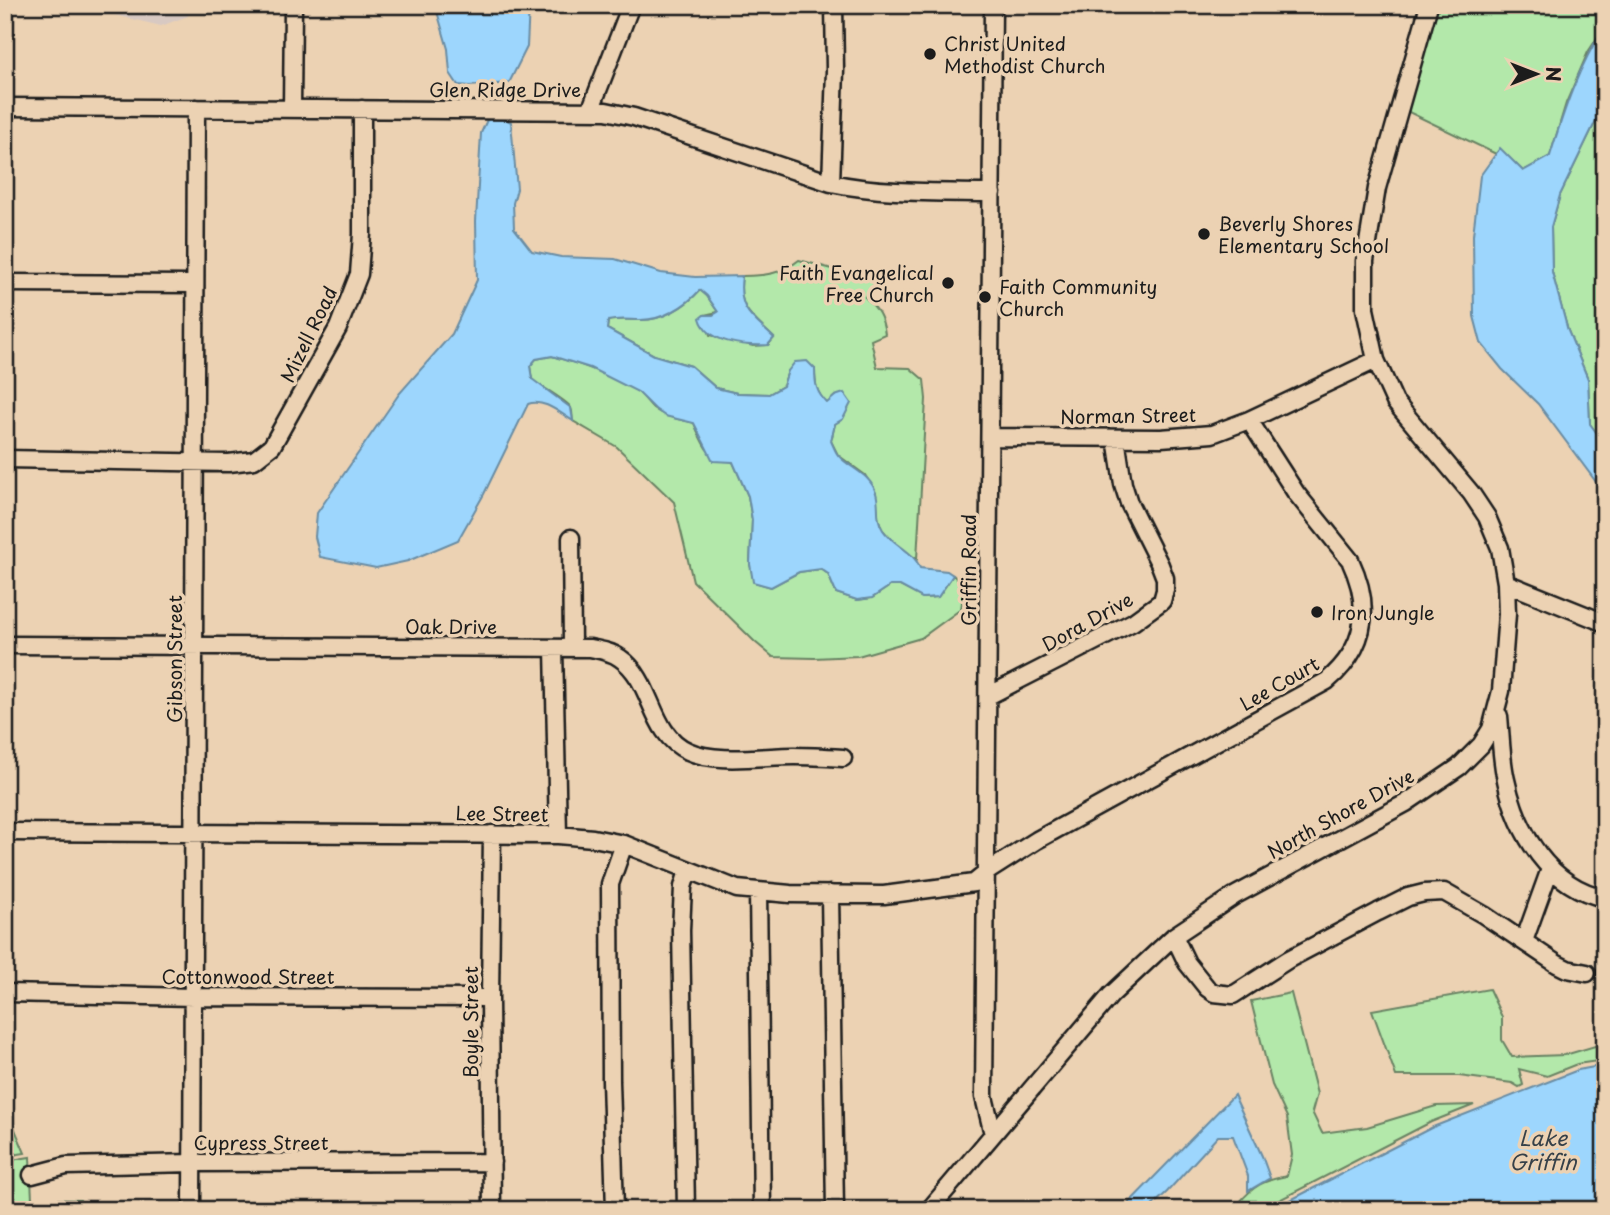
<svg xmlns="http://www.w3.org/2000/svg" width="1610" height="1215" viewBox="0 0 1610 1215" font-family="'Playpen Sans',sans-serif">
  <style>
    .built { fill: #d8c9c2 }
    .green { fill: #b3e8aa; stroke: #688263; stroke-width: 2 }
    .water { fill: #9dd6fd; stroke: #698ca3; stroke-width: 2 }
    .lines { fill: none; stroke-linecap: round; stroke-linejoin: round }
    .minor-casing { stroke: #1c1c1c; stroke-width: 21 }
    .minor { stroke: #ecd2b3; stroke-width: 16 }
    .poi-dot { fill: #1c1c1c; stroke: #ecd2b3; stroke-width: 2.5 }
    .labels { text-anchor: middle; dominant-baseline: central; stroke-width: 7; stroke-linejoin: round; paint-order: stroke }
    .poi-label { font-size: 19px; fill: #1c1c1c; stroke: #ecd2b3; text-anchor: start }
    .street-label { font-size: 19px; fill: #1c1c1c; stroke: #ecd2b3 }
    .water-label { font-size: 21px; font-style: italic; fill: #364149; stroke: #ecd2b3 }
  </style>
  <rect width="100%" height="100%" fill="#ecd2b3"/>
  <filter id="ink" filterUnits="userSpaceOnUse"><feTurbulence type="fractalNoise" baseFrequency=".0143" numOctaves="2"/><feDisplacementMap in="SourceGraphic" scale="14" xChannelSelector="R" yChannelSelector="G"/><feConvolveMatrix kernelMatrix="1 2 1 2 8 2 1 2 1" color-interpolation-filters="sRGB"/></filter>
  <g filter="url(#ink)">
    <!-- built -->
    <path class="built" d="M73,5H189L188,16L161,26Z"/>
    <!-- green -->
    <path class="green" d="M1422,5H1605V26L1588,52L1566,103L1550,156L1523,171L1500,149L1496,154L1394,105Z
      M1605,102V444L1590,424L1588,379L1568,331L1552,272L1551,227L1560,195Z
      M799,260L877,281L865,297C877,308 883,317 885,334L871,340L877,367L910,368L924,380L926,399L917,559L897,546L882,529L878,517L876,493L865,475L838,455L831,441L835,424V396L827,404C816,392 815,385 815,369L788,371L783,386L769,394L737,393L716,388L691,366L654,355L607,329L608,321C620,318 629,320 641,320C663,320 686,306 700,290L707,296L718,312L704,315L710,335L753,346L768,345L774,338C752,316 737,310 742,276C764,276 782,274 799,260Z
      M552,356C574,362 622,378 638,392C644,397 648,403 653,408C665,418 680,419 694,423C704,446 706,458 733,462L748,496L752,520L750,564L754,582L771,587L799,572L821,569L828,574L836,593L857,600L872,598L890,586H900L923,598L938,597L953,575C965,585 963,596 961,609L921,638L858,656L814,658L773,657L755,642L693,581L674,502L617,447L573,421C572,417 573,412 571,408C569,402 540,386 532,380L530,366L536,359Z
      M1489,989L1502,1017V1040L1512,1057L1565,1055L1605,1043V1060L1577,1064L1547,1076L1519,1069L1523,1085L1519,1087L1512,1083L1459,1076H1396L1372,1010Z
      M1291,993L1317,1094L1312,1112L1322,1133L1367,1127L1436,1106L1474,1105L1431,1122L1260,1210H1239L1238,1204C1253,1186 1264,1180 1287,1176L1292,1155L1287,1117L1272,1085L1251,1001Z
      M5,1106L25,1153L5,1156Z
      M30,1157L32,1199L80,1200L81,1210H5V1161Z"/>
    <!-- water -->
    <path class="water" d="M433,5H529L527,47L509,83L469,86L458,85L450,73L448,49L436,8Z
      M1605,26V102L1560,195L1551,227L1552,272L1568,331L1588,379L1590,424L1605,444V494L1538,404L1502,369L1481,343L1474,316L1473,235L1480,176L1500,148L1523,171L1550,156C1564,110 1578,67 1605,26Z
      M491,111L511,122L517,189L513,203L514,228L532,251L561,257L615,259L661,273L695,277L742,276C737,310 752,317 774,338L768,345C746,346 707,344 700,318L704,315H713L718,312L707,296L700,290C686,306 663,320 641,320C629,320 620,318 608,321L607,329L654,355L691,366L716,388L737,393L769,394L783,386L788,371L795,362L807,361L815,369C815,384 816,392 827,403L835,396L844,393L851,403L843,419L835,424L831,441C833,445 835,451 838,455C850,469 870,473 876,493C880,506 875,518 883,530C893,545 914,551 920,568L947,571L953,575L938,597L922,598L900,586H890L872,598L857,600L836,593L828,574L821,569L799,572L771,587L753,582L750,564L752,520L748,496L733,462L713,461L694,423L665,416L655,409L638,392L590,368L552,356L536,359L530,366L532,379L571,408L573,421C560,413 543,398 528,404L484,494L458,540L408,561L376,568L320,557L315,537L317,513L399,394L452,334L477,280L476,221L481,133Z
      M1605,1065V1210H1271L1433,1127L1578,1070Z
      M1234,1095L1262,1156L1270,1178L1248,1191V1176L1233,1136H1218L1167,1192L1148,1210H1122Z"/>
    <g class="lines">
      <defs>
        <path id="minor" d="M993,5L984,1097L993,1134
          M5,107L606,111L634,117L831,183C884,194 938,192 992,193
          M292,109L293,5
          M590,111L631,5
          M831,183L835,70L834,5
          M5,283L194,284
          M990,437L1161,438L1212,434L1249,420L1376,360
          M5,459L229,463L254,460L272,446L338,328L359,274L362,234V109
          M571,538L572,647
          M1506,583L1605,623
          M5,645L590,648C600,650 612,652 620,658C654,681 649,734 688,751C716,764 763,756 794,756C810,756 827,757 843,758
          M554,648L558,835
          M988,696L1133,622L1162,601L1165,590V578L1160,565L1129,503L1123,484L1116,438
          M1499,716C1501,737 1501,759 1506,780C1517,832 1549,887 1605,898
          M5,832L558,835L593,838L624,844L737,889L790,894L884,895L974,883L990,870L1037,840L1327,681C1367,647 1372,607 1350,560L1296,493L1249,420
          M758,891L762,1210
          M830,894L835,1210
          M1174,936L1187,963L1207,988L1214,993L1233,995L1289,959L1378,912L1408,897L1424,893L1444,892L1484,915L1557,964L1567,969L1587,973
          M1524,941L1550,869
          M5,993L194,997L490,998
          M32,1175L66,1166L192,1163L492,1162
          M192,1210L196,108
          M492,1210L490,998L492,834
          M615,1210L611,1081L610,884L624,844
          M686,1210L681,930L683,887L688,871
          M929,1210L1111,995L1174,936L1234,896L1406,803L1459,767L1481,745L1491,729L1501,691L1507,614L1506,583L1500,548L1487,517L1471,493L1395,402L1376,360L1365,309V261L1377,188L1429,5"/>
      </defs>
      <!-- minor casing -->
      <use href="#minor" class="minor-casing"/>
      <!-- minor -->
      <use href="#minor" class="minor"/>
    </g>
  </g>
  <!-- markers -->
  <g class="poi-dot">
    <circle cx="930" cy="54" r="7"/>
    <circle cx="1204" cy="234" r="7"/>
    <circle cx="948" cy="283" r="7"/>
    <circle cx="985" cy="297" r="7"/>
    <circle cx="1317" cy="612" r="7"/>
  </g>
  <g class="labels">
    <!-- poi labels -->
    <g class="poi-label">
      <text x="944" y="43">Christ United<tspan x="944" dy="22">Methodist Church</tspan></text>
      <text x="1218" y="223">Beverly Shores<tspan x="1218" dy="22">Elementary School</tspan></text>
      <text x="934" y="272" text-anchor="end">Faith Evangelical<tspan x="934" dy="22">Free Church</tspan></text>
      <text x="999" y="286">Faith Community<tspan x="999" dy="22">Church</tspan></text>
      <text x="1331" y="612">Iron Jungle</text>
    </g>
    <!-- street labels -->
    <g class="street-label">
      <text x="505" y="89">Glen Ridge Drive</text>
      <text transform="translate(308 334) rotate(-64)">Mizell Road</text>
      <text transform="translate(1128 415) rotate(-1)">Norman Street</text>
      <text transform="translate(968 570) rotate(-90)">Griffin Road</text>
      <text transform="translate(1087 621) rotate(-29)">Dora Drive</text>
      <text x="451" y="626">Oak Drive</text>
      <text transform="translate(174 659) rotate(-90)">Gibson Street</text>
      <text transform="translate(1279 683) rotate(-30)">Lee Court</text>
      <text transform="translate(502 813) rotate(1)">Lee Street</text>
      <text transform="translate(1340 813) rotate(-29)">North Shore Drive</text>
      <text x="248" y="976">Cottonwood Street</text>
      <text transform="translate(470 1022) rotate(-90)">Boyle Street</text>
      <text x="261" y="1142">Cypress Street</text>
    </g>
    <!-- water labels -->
    <g class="water-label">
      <text x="1543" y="1137">Lake<tspan x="1543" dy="24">Griffin</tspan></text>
    </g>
  </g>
  <!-- margin -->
  <rect width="1610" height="1215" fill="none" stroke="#ecd2b3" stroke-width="28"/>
  <rect x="14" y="14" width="1582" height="1187" fill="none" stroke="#1c1c1c" stroke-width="2.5" filter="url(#ink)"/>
  <!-- north arrow -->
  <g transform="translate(1536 74) rotate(90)" stroke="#ecd2b3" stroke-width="5" paint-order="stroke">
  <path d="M0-5L12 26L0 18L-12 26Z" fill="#1c1c1c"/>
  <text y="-10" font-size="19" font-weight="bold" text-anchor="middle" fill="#1c1c1c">N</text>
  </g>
</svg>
